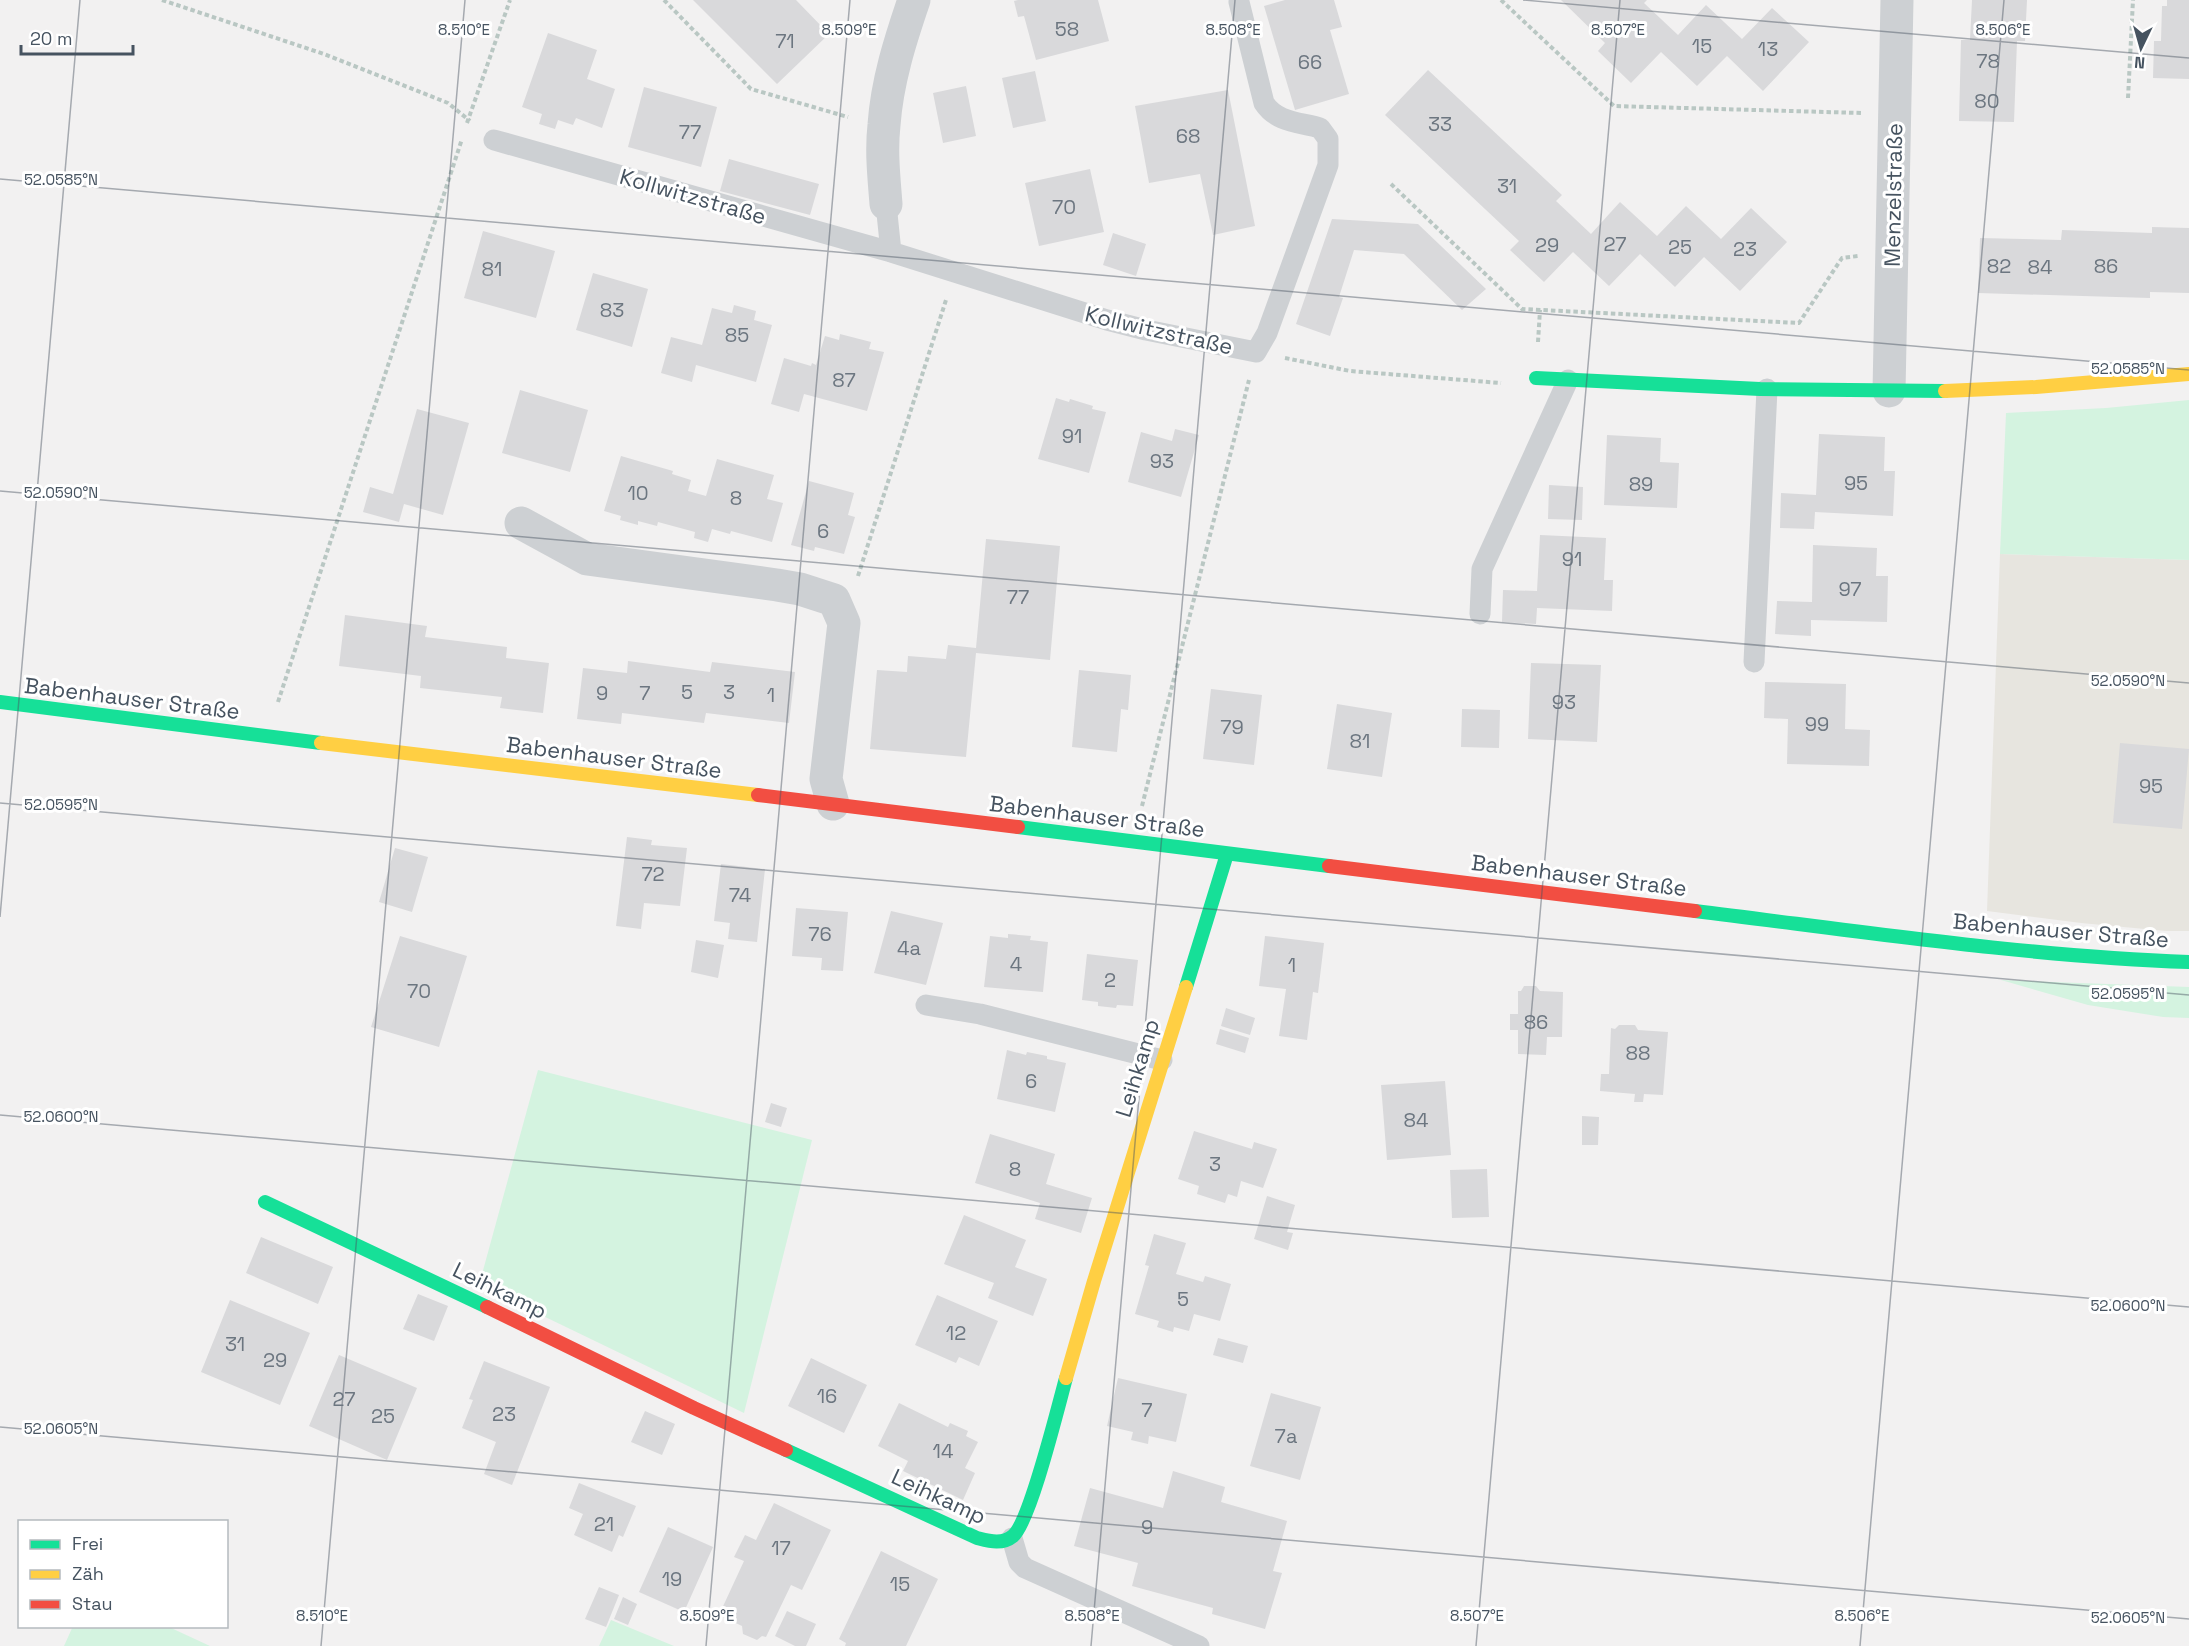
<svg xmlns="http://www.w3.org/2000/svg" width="2189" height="1646" viewBox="0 0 2189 1646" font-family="'Space Grotesk',sans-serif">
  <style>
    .commercial { fill: #e7e5df }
    .green { fill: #d4f3e0 }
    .building { fill: #d9d9db }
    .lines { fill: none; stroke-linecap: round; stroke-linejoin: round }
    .path { stroke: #b9c7c3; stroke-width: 4; stroke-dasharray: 4.5 3; stroke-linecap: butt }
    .lane { stroke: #cdd0d3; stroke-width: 21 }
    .street { stroke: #cdd0d3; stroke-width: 33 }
    .fast { stroke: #16e098; stroke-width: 14 }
    .slow { stroke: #ffcf43; stroke-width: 14 }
    .jam { stroke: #f24e42; stroke-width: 14 }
    .ticks { fill: none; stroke: #465360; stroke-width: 1.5; stroke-opacity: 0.45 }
    .labels { text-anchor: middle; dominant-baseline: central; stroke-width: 6; stroke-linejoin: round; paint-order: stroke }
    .number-label { font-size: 20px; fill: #6c7680 }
    .street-label { font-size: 22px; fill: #465360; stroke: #fff }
    .ticks-label { font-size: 15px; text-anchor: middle; fill: #465360; stroke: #fff; stroke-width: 6; stroke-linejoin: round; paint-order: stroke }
  </style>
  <rect width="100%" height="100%" fill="#f2f1f1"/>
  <!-- commercial -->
  <path class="commercial" d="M2000,554L2189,560V931H2166L2081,923L1987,911Z"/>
  <!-- green -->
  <path class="green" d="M2189,400V560L2000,554L2006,413L2106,408Z
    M2001,980L2189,987V1018L2163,1017L2088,1005Z
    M538,1070L812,1140L744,1413L479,1285Z
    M611,1620L674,1646H599Z
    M73,1626L169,1627L210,1646H64Z"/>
  <!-- building -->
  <path class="building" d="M693,0H796L829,34L777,84Z
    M1018,0H1098L1109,41L1036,60L1024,16L1018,17L1014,1Z
    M1285,0H1334L1342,27L1330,30L1349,94L1295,110L1264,6Z
    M1561,0H1647L1644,3L1678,35L1706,5L1742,39L1772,8L1809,42L1763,91L1727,56L1697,86L1661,52L1631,83L1598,51L1605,43Z
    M1972,0H2027L2025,41H2017L2014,122L1959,121L1961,40H1970Z
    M2167,0H2189V79L2153,78L2154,41H2161L2162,6H2167Z
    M548,33L597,50L587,79L615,89L602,128L576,118L573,125L558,120L555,129L539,124L542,114L522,107Z
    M1428,70L1562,195L1556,201L1591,234L1620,202L1657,236L1686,206L1721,239L1751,208L1787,242L1740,291L1704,257L1675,287L1640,254L1609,286L1573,252L1544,282L1510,250L1519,241L1385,115Z
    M1035,71L1046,121L1013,128L1002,78Z
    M966,86L976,136L943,143L933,93Z
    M644,87L717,107L701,167L628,147Z
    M1228,90L1255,226L1213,235L1200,174L1149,183L1135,106Z
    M729,159L819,184L810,215L720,191Z
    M1090,169L1104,232L1039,246L1025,183Z
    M1332,219L1418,224L1486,289L1462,310L1404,254L1354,250L1339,297L1343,298L1330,336L1296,324Z
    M2152,227L2189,228V293L2150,292V298L1978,293L1980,238L2061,240L2062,230L2152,233Z
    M483,231L555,251L536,318L464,298Z
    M1113,233L1146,244L1136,276L1103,265Z
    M593,273L648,289L632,347L576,330Z
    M734,305L756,311L754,320L772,325L756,382L696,365L692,382L661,373L671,337L702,345L712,308L732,313Z
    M840,334L871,342L869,349L884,352L867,411L804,394L799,412L771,404L784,358L811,366L812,363L816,365L825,336L839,340Z
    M520,390L588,410L570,472L502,453Z
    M1056,398L1069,402L1070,399L1093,406L1092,409L1106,412L1089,473L1038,459Z
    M417,409L469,423L443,515L404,504L399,522L363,512L370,487L393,494Z
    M1175,429L1199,435L1181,497L1128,482L1141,432L1172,441Z
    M1819,434L1885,437L1884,471H1895L1893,516L1815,512L1814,529L1780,528L1781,493L1816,495Z
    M1607,435L1661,438L1660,462L1679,463L1677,508L1604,505Z
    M621,456L673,471L672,474L691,480L688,491L706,496L717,459L774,475L767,499L783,503L772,542L731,531L730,534L712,529L708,542L694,538L695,532L658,522L657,526L638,521V525L620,520L621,516L604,511Z
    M809,481L854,493L848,515L855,517L844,554L815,547L814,551L791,545Z
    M1549,485L1583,487L1582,520L1548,519Z
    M1540,535L1606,538L1604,580H1613L1612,611L1537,608L1536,624L1502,622L1503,590L1537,591Z
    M986,539L1060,546L1050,660L976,653L966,757L870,749L877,670L907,672L908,656L946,659L948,645L976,648Z
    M1813,545L1877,548L1876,576H1888L1887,622L1811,620V636L1775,634L1777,601L1812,602Z
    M345,615L427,626L425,637L507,647L506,658L549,663L543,713L500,708L502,697L420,688L421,676L339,666Z
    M628,661L710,672L712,662L795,672L789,723L706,713L704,723L622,713L621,724L577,719L583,668L627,673Z
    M1531,663L1601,665L1597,742L1528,739Z
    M1079,670L1131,675L1128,710L1121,709L1117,752L1072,747Z
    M1765,682L1846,684L1845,729L1870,730L1869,766L1787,764L1788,719L1764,718Z
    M1211,689L1262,695L1254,765L1203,759Z
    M1337,704L1392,713L1382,777L1327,769Z
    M1462,709L1500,710L1499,748L1461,747Z
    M2120,743L2189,749L2182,829L2113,823Z
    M627,837L652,840L651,845L687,848L680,906L644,903L641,929L616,926Z
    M395,848L428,857L412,912L379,902Z
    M721,864L765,869L757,942L728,939L730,923L714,921Z
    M796,908L848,912L843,971L821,970L822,958L792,956Z
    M891,911L943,923L926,985L874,973Z
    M1008,934L1031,936L1030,940L1048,942L1043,992L984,987L990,936L1008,938Z
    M400,936L467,956L439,1047L371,1027Z
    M1265,936L1324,943L1318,993L1313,992L1307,1040L1279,1036L1286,989L1259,986Z
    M696,940L724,945L718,978L691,972Z
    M1087,954L1138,960L1133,1006L1117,1005L1116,1008L1098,1006V1002L1082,1000Z
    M1524,986H1536L1540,991L1563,992L1562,1037H1547L1546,1055L1518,1054V1030H1510V1014H1518V991H1521Z
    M1226,1008L1255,1018L1250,1035L1221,1026Z
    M1619,1025H1635L1638,1030L1668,1032L1663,1095L1644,1094L1643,1102H1634L1635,1094L1600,1091L1601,1074H1609L1611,1028L1615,1029Z
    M1220,1029L1249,1038L1245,1053L1216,1044Z
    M1007,1050L1026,1055L1027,1052L1047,1056V1059L1066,1063L1055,1112L997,1099Z
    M1445,1081L1451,1155L1387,1160L1381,1085Z
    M771,1103L787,1108L781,1127L765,1122Z
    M1582,1116L1599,1117L1598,1145H1582Z
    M1194,1131L1252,1149L1254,1142L1277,1149L1263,1188L1241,1181L1237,1197L1228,1194L1225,1203L1197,1194L1199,1186L1178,1179Z
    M990,1134L1055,1154L1046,1184L1092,1198L1081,1233L1035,1219L1040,1203L975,1183Z
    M1487,1169L1489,1217L1452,1218L1450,1170Z
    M1267,1196L1295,1205L1287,1232L1293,1233L1288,1250L1254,1239Z
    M964,1215L1026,1240L1015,1267L1047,1279L1033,1316L988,1298L994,1283L944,1264Z
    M1154,1234L1186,1243L1176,1274L1203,1282L1205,1276L1231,1284L1220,1321L1194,1314L1189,1331L1174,1327L1173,1332L1157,1327L1159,1321L1135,1314L1149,1266L1145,1265Z
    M261,1237L333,1267L318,1304L246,1273Z
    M418,1294L448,1306L434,1341L403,1329Z
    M937,1295L998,1321L979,1366L959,1357L956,1363L915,1345Z
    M230,1300L310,1333L280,1405L201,1372Z
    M1218,1338L1248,1346L1243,1363L1213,1355Z
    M339,1355L417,1388L387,1460L309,1426Z
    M811,1358L867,1385L844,1433L788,1406Z
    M484,1361L550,1387L512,1485L484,1474L496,1442L462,1428L473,1400L469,1399Z
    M1118,1378L1187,1394L1176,1442L1149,1436L1148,1444L1131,1440L1133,1432L1107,1426Z
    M1271,1393L1321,1407L1300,1480L1250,1466Z
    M899,1403L948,1427L950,1423L968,1431L966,1436L978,1442L965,1468L975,1473L963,1500L903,1471L908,1461L878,1446Z
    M645,1411L675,1424L662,1455L631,1442Z
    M1173,1471L1225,1487L1221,1502L1287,1521L1273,1571L1282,1573L1265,1629L1212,1614L1213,1608L1132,1586L1138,1563L1074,1546L1090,1488L1163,1508Z
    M579,1483L636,1506L623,1537L619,1535L612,1552L574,1535L583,1514L569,1508Z
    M774,1503L831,1530L802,1590L791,1585L766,1637L762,1636L757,1640L743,1634L742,1626L719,1615L744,1561L734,1557L745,1535L756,1540Z
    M668,1527L713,1547L684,1612L639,1592Z
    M881,1551L938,1579L906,1646H845L846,1643L839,1639Z
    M599,1587L619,1595L606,1627L585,1619Z
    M623,1597L637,1604L628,1625L614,1619Z
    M787,1611L816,1624L806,1646H795L775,1636Z"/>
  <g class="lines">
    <!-- path -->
    <path class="path" d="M162,0L324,54L448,103L470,121
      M664,0L751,89L848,117
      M1501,0L1614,106L1861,113
      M2128,98L2133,0
      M467,123L510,0
      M1391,184L1522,309L1799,323L1842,258L1858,256
      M1538,342L1540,310
      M1285,358L1350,371L1501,383
      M858,576L946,300
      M278,702L462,139
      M1142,806L1249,380"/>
    <!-- lane -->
    <path class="lane" d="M494,140L891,252L1107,320L1146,330L1256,352L1267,333L1328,165V139L1320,128C1300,122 1277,123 1264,103L1239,2
      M886,204L891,252
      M1480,614L1482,569L1568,380
      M1754,662L1767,389
      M926,1005L980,1014L1162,1060
      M1012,1538L1019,1562L1025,1568L1199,1646"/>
    <!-- street -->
    <path class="street" d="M886,204C884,178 881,152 884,125C887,82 900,41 914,0
      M1889,391L1897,0
      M521,523L587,559L777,585L800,589L834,600L844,623L826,779L833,804"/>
    <!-- fast -->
    <path class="fast" d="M1536,378L1760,389L1945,391
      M0,702L321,743
      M1018,827L1329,866
      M1695,911C1859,931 2023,956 2189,962
      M1186,987L1227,854
      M265,1202L487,1307
      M786,1450L977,1538C989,1541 1002,1545 1013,1536C1030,1522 1058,1407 1066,1378"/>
    <!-- slow -->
    <path class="slow" d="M1945,391L2036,387L2189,374
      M321,743L758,795
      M1066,1378L1094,1281L1186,987"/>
    <!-- jam -->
    <path class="jam" d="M758,795L1018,827
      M1329,866L1695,911
      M487,1307L694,1408L786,1450"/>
  </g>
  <!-- ticks -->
  <path class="ticks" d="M1523,0L2189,58M0,179L2189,370M0,491L2189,683M0,803L2189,995M0,917L80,0M0,1115L2189,1307M0,1427L2189,1619M321,1646L465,0M706,1646L850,0M1091,1646L1235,0M1476,1646L1620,0M1860,1646L2004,0"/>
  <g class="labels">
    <!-- number labels -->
    <g class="number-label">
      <text x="1067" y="29">58</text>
      <text x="785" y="41">71</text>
      <text x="1702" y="46">15</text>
      <text x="1768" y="49">13</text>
      <text x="1988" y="61">78</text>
      <text x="1310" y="62">66</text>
      <text x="1987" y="101">80</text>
      <text x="1440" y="124">33</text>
      <text x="690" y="132">77</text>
      <text x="1188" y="136">68</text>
      <text x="1507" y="186">31</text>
      <text x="1064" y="207">70</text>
      <text x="1615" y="244">27</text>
      <text x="1547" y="245">29</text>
      <text x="1680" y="247">25</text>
      <text x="1745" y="249">23</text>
      <text x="1999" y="266">82</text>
      <text x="2106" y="266">86</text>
      <text x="2040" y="267">84</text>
      <text x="492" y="269">81</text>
      <text x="612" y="310">83</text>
      <text x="737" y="335">85</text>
      <text x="844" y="380">87</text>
      <text x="1072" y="436">91</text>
      <text x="1162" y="461">93</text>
      <text x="1856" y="483">95</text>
      <text x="1641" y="484">89</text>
      <text x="638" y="493">10</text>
      <text x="736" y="498">8</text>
      <text x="823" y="531">6</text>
      <text x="1572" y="559">91</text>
      <text x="1850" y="589">97</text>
      <text x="1018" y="597">77</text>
      <text x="687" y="692">5</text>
      <text x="729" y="692">3</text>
      <text x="602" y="693">9</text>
      <text x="645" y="693">7</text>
      <text x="771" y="695">1</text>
      <text x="1564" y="702">93</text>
      <text x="1817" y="724">99</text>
      <text x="1232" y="727">79</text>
      <text x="1360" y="741">81</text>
      <text x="2151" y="786">95</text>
      <text x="653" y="874">72</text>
      <text x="740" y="895">74</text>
      <text x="820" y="934">76</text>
      <text x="909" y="948">4a</text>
      <text x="1016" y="964">4</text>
      <text x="1292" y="965">1</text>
      <text x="1110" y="980">2</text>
      <text x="419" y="991">70</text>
      <text x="1536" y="1022">86</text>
      <text x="1638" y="1053">88</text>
      <text x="1031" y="1081">6</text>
      <text x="1416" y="1120">84</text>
      <text x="1215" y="1164">3</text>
      <text x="1015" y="1169">8</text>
      <text x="1183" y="1299">5</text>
      <text x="956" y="1333">12</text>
      <text x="235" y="1344">31</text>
      <text x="275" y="1360">29</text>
      <text x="827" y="1396">16</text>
      <text x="344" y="1399">27</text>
      <text x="1147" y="1410">7</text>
      <text x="504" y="1414">23</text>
      <text x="383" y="1416">25</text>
      <text x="1286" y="1436">7a</text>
      <text x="943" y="1451">14</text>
      <text x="604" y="1524">21</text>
      <text x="1147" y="1527">9</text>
      <text x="781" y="1548">17</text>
      <text x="672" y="1579">19</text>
      <text x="900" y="1584">15</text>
    </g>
    <!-- street labels -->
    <g class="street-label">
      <text transform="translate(1893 195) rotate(-89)">Menzelstraße</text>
      <text transform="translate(693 196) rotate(16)">Kollwitzstraße</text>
      <text transform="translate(1159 330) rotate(13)">Kollwitzstraße</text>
      <text transform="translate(132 698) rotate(7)">Babenhauser Straße</text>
      <text transform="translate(614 757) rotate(7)">Babenhauser Straße</text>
      <text transform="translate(1097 816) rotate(7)">Babenhauser Straße</text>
      <text transform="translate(1579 875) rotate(7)">Babenhauser Straße</text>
      <text transform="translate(2061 930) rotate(5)">Babenhauser Straße</text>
      <text transform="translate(1137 1068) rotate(-73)">Leihkamp</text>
      <text transform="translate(500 1290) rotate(26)">Leihkamp</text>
      <text transform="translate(939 1496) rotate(25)">Leihkamp</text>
    </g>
  </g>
  <g class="ticks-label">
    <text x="464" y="35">8.510°E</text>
    <text x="849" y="35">8.509°E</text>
    <text x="1233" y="35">8.508°E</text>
    <text x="1618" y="35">8.507°E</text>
    <text x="2003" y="35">8.506°E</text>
    <text x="61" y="185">52.0585°N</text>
    <text x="2128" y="374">52.0585°N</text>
    <text x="61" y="498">52.0590°N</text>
    <text x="2128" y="686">52.0590°N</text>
    <text x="61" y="810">52.0595°N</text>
    <text x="2128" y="999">52.0595°N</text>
    <text x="61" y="1122">52.0600°N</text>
    <text x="2128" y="1311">52.0600°N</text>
    <text x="61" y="1434">52.0605°N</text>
    <text x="322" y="1621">8.510°E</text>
    <text x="707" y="1621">8.509°E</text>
    <text x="1092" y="1621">8.508°E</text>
    <text x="1477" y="1621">8.507°E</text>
    <text x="1862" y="1621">8.506°E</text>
    <text x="2128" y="1623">52.0605°N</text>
  </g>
  <!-- legend -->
  <rect x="18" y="1520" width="210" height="108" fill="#ffffff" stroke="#b5babf" stroke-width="1.5"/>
  <rect x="30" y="1540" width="30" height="9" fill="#16e098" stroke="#b5babf" stroke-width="1.5"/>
  <text x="72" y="1550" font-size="18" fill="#465360">Frei</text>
  <rect x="30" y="1570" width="30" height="9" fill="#ffcf43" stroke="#b5babf" stroke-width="1.5"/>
  <text x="72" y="1580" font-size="18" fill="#465360">Zäh</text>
  <rect x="30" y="1600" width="30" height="9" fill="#f24e42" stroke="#b5babf" stroke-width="1.5"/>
  <text x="72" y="1610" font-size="18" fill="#465360">Stau</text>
  <!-- north arrow -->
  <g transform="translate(2141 48) rotate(185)" stroke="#ffffff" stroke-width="4.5" paint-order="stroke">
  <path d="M0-4.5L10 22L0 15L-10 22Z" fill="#465360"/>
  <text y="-9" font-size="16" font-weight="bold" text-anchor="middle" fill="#465360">N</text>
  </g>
  <!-- scale -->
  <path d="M21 45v9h112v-9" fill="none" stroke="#465360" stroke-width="3"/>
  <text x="30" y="45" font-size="18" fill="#465360" stroke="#ffffff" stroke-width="4.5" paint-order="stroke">20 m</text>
</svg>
